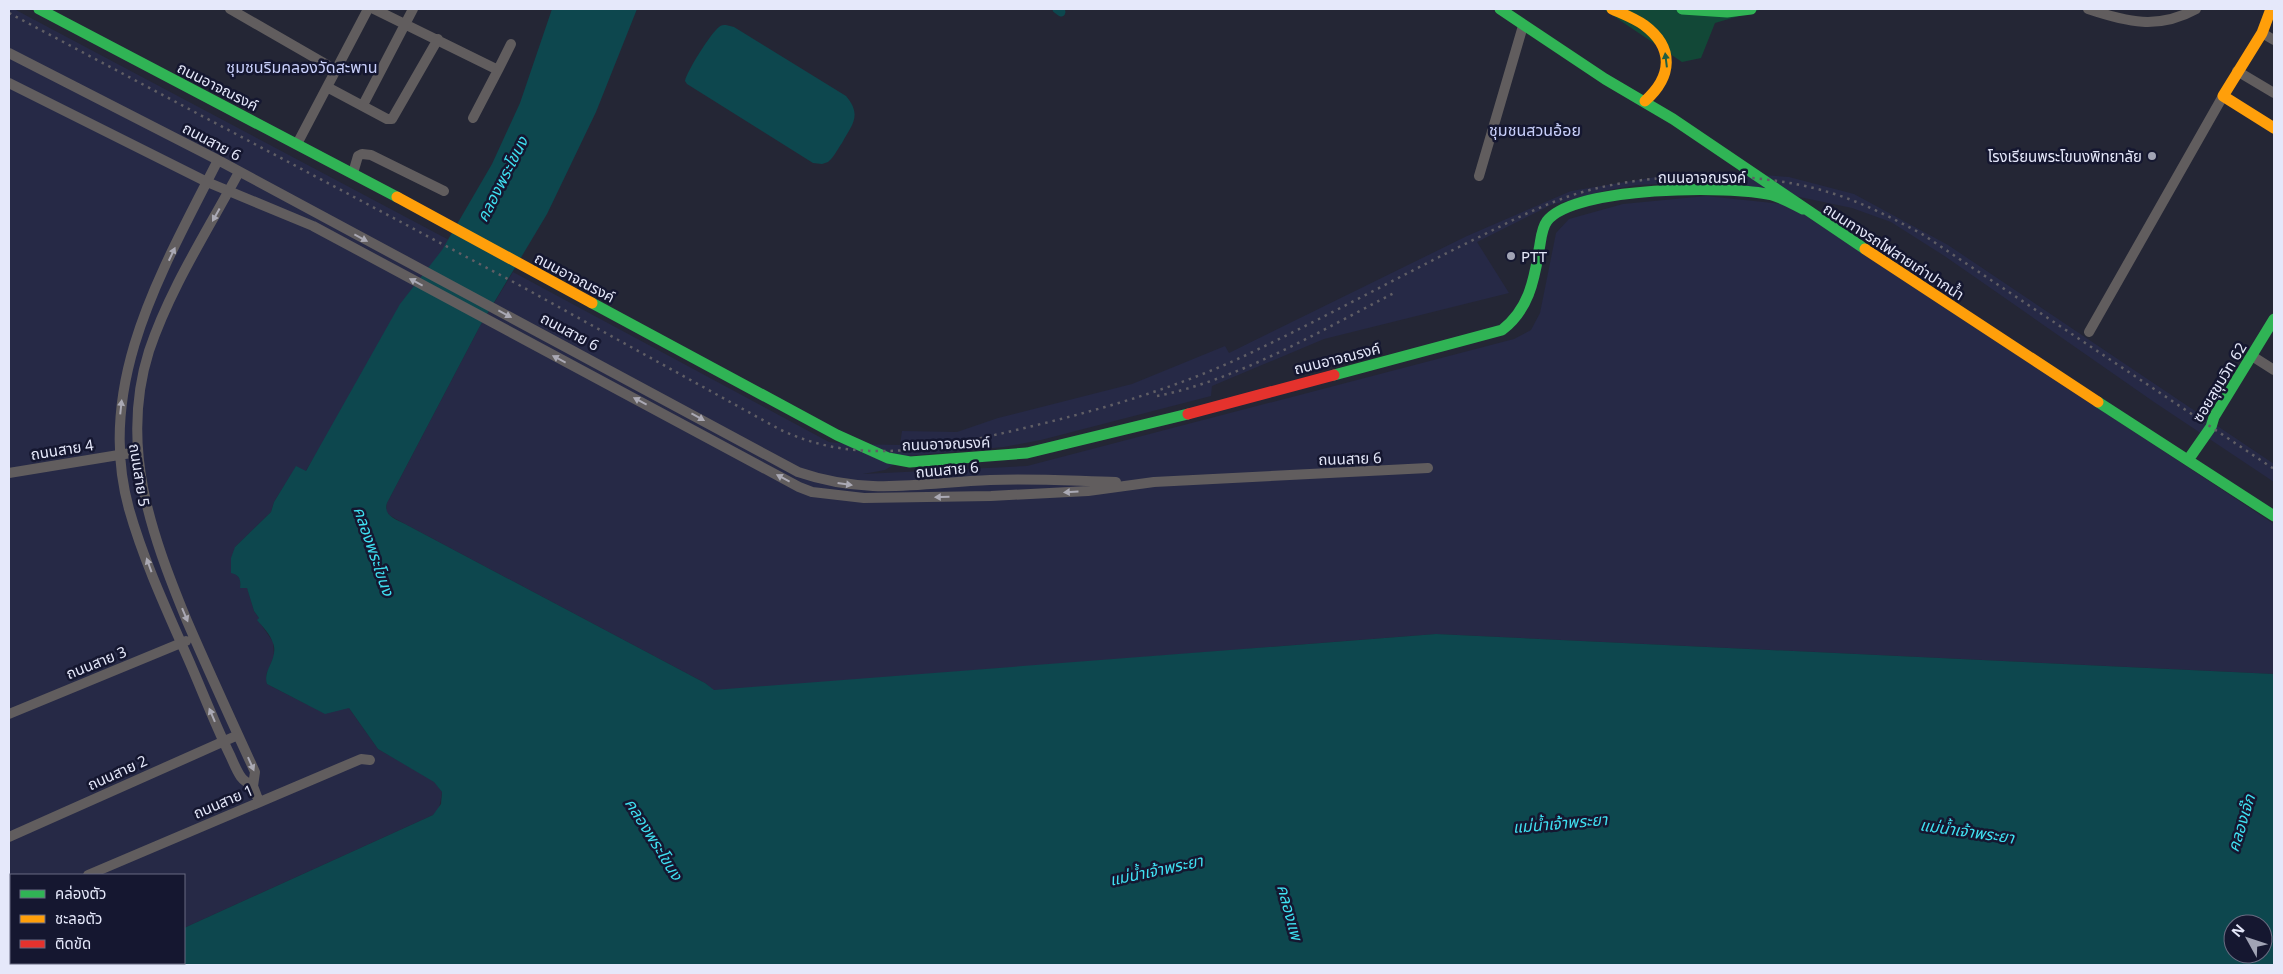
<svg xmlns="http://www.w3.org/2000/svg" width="2283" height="974" viewBox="0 0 2283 974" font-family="'Noto Sans','Noto Sans Thai',sans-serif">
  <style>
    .built { fill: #262946 }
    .green { fill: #124837 }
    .water { fill: #0d474e; fill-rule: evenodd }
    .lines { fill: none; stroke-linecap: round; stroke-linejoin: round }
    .canal { stroke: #0d474e; stroke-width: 9 }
    .street { stroke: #615d5e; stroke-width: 10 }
    .fast { stroke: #30b455; stroke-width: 11 }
    .slow { stroke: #ff9f0a; stroke-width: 11 }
    .jam { stroke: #e5322d; stroke-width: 11 }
    .rail { stroke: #605e65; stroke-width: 2.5; stroke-dasharray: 2.5 5; stroke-linecap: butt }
    .oneway { fill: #215e41 }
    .oneway2 { fill: #aaa9b4 }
    .poi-dot { fill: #a1a4b5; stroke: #151730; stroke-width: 2 }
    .labels { text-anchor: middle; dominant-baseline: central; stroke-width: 5; stroke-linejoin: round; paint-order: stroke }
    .street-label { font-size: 15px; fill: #e5e8fa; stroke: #151730 }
    .poi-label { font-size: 15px; fill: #e5e8fa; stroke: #151730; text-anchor: end }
    .neighbourhood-label { font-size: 16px; fill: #c9d0fb; stroke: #151730 }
    .water-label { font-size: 16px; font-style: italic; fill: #3fe0f1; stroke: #151730 }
  </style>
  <rect width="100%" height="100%" fill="#242635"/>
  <!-- built -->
  <path class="built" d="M9,9H14L449,240L305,472L296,467L274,502L271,512L235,547L236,574L240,579V588L247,587L254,611L259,618L258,620L273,642L274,656L266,675L267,684L306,704L349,708L378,749L434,781L442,792L439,809L433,815L184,928V875H11V963H108L102,965H9Z
    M1748,174L1789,177L1854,194L1948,245L2274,464V482L2154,402L1946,257L1891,222L1852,208L1737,184L1694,182L1637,185L1608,190L1551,205L1477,242L1509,293L1324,339L1212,386L1211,396L1041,440L1004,447L907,456L885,470L863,474L1027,466L1514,339L1531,330L1540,313L1556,233L1569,219L1623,204L1706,196L1791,205L2274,524V674L1436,634L714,691L705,683L405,524L389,515L386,511L387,503L480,326L513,272L829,442L848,444L900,445L902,431L957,432L998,418L1132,384L1225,346L1229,353L1467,236L1571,191L1668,175Z"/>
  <!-- green -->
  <path class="green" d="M1603,9H1763L1715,23L1701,58L1682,62Z"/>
  <!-- water -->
  <path class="water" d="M552,9H637L596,112L547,214L480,326L387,503C383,516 396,519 405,524L705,683L714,690L1436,634L2274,674V965H102L108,963H184V928L433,815L441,804L442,792L434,782L378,749L349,708L325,714L267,684C262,670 279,659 273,643C270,634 263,627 257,620L259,618L254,611L247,588H240C241,580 240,575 231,573V558L235,547L271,512L274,502L296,466L306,471L400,304L442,250L492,164L520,103ZM2233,924H2263V954H2233Z
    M726,25L734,27L846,96C863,116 851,126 842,143C837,150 834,157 828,162L822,164L813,163L687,84L685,81C687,71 711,33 719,27C721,25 724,25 726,25Z"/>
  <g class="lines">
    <!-- canal -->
    <path class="canal" d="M1057,9L1061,12"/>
    <!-- street -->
    <path class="street" d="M230,9L336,70
      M374,9L498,70L473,118
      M2088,9C2127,22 2158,30 2196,9
      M2262,33L2274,40
      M9,53L218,160L798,472C868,496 920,483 990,480C1032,478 1074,481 1116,482
      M498,70L511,44
      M2237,71L2274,93
      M9,83L207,182L313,226L799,487L812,492L864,498L991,496L1088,491L1154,482L1428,468
      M327,87L387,119H392L438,39
      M363,105L413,9
      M297,144L368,9
      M218,160C163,269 94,383 129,509C144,562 168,613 190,663C203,693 215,724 229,753C233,761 236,770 241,777C244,781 249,784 253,786
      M239,172C208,230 170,288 149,351C119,446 151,533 187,621C209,672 232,722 255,772L253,786L259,802
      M353,173L358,156L362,154L371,155L444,191
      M1479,176L1523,26
      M2089,332L2223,96
      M2252,356L2274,370
      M9,473L137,452
      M9,714L186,641
      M9,837L238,735
      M88,875L361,759L370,760
      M9,910L11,909"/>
    <!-- fast -->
    <path class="fast" d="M39,9L397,197
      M1500,9L1605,79L1673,119L1865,249
      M1682,9L1727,12L1751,9
      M592,303L837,435L888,458L910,462L1027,453L1188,414
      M1334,375L1502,330C1528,310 1534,282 1539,250C1541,241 1541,229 1547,221C1574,186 1731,185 1772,195C1783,198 1793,204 1803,209
      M2098,402L2274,516
      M2188,460L2211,427L2214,417L2274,319"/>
    <!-- slow -->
    <path class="slow" d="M1612,9C1623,14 1634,18 1644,25C1675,48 1672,77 1645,101
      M2271,9L2262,33L2223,96L2274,128
      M397,197L592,303
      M1865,249L2098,402"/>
    <!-- jam -->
    <path class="jam" d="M1188,414L1334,375"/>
    <!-- rail -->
    <path class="rail" d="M9,13L519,285L779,429C851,464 925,451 999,434C1081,415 1165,393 1242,357C1316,322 1387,283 1459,247C1494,230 1528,211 1564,198C1638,171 1753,169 1828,192C1862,202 1892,218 1922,234L2274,469
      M1157,396C1238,380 1320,331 1394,293"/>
  </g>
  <!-- one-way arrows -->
  <defs><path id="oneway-solid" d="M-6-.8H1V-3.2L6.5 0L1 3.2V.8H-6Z" transform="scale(1.25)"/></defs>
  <use class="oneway" href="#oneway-solid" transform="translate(1666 60) rotate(-97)"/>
  <g class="oneway2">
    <use href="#oneway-solid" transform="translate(216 215) rotate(119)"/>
    <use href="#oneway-solid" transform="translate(361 238) rotate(28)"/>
    <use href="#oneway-solid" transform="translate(172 254) rotate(-65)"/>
    <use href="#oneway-solid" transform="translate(416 282) rotate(-152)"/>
    <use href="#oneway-solid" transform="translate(505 314) rotate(28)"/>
    <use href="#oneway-solid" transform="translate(559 359) rotate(-152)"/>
    <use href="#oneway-solid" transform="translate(640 401) rotate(-152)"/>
    <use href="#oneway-solid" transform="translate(121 407) rotate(-84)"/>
    <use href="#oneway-solid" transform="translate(698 417) rotate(29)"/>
    <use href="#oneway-solid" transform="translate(783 478) rotate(-152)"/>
    <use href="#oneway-solid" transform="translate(845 484) rotate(8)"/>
    <use href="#oneway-solid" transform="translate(1071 492) rotate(177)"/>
    <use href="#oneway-solid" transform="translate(942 497) rotate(179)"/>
    <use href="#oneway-solid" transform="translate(149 565) rotate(-110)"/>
    <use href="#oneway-solid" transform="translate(185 615) rotate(67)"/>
    <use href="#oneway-solid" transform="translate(212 715) rotate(-113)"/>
    <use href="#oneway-solid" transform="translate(251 764) rotate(66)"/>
  </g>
  <!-- markers -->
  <g class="poi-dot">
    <circle cx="2152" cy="156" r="5"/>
    <circle cx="1511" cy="256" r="5"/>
  </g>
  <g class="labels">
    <!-- street labels -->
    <g class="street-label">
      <text transform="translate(218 86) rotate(27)">ถนนอาจณรงค์</text>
      <text transform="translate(212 141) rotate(28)">ถนนสาย 6</text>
      <text x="1702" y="177">ถนนอาจณรงค์</text>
      <text transform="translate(1894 251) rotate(33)">ถนนทางรถไฟสายเก่าปากน้ำ</text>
      <text transform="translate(575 277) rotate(28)">ถนนอาจณรงค์</text>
      <text transform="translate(570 331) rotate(28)">ถนนสาย 6</text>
      <text transform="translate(1337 358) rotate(-14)">ถนนอาจณรงค์</text>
      <text transform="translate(2219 382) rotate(-59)">ซอยสุขุมวิท 62</text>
      <text transform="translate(946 443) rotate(-2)">ถนนอาจณรงค์</text>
      <text transform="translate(62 449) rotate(-9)">ถนนสาย 4</text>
      <text transform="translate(1350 458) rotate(-2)">ถนนสาย 6</text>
      <text transform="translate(947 469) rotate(-5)">ถนนสาย 6</text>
      <text transform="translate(140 475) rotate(81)">ถนนสาย 5</text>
      <text transform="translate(96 662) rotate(-22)">ถนนสาย 3</text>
      <text transform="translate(117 772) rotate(-24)">ถนนสาย 2</text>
      <text transform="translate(223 801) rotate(-23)">ถนนสาย 1</text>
    </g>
    <!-- poi labels -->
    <g class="poi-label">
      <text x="2142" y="156">โรงเรียนพระโขนงพิทยาลัย</text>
      <text x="1521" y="256" text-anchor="start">PTT</text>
    </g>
    <!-- neighbourhood labels -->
    <g class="neighbourhood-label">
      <text x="302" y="67">ชุมชนริมคลองวัดสะพาน</text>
      <text x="1535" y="130">ชุมชนสวนอ้อย</text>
    </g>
    <!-- water labels -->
    <g class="water-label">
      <text transform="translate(502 179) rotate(-63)">คลองพระโขนง</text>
      <text transform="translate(374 551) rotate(71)">คลองพระโขนง</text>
      <text transform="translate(1560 823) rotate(-5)">แม่น้ำเจ้าพระยา</text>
      <text transform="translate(2241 823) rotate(-73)">คลองเจ๊ก</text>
      <text transform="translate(1967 831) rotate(8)">แม่น้ำเจ้าพระยา</text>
      <text transform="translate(654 839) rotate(58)">คลองพระโขนง</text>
      <text transform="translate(1156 870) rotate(-12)">แม่น้ำเจ้าพระยา</text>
      <text transform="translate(1290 912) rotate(75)">คลองแพ</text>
    </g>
  </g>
  <!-- border -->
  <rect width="2283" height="974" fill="none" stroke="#e5e8fa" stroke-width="20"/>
  <!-- legend -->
  <rect x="10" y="874" width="175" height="90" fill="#151730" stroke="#686b81"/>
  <rect x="20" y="890" width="25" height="8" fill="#30b455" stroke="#686b81"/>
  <text x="55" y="899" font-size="15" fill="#e5e8fa">คล่องตัว</text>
  <rect x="20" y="915" width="25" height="8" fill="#ff9f0a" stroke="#686b81"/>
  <text x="55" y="924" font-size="15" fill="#e5e8fa">ชะลอตัว</text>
  <rect x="20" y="940" width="25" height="8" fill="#e5322d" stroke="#686b81"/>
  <text x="55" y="949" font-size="15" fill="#e5e8fa">ติดขัด</text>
  <!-- north arrow -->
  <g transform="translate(2248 939) rotate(310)"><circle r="24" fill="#151730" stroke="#686b81"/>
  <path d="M0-4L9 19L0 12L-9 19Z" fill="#a1a4b5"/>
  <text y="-8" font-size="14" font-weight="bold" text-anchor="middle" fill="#e5e8fa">N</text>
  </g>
</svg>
